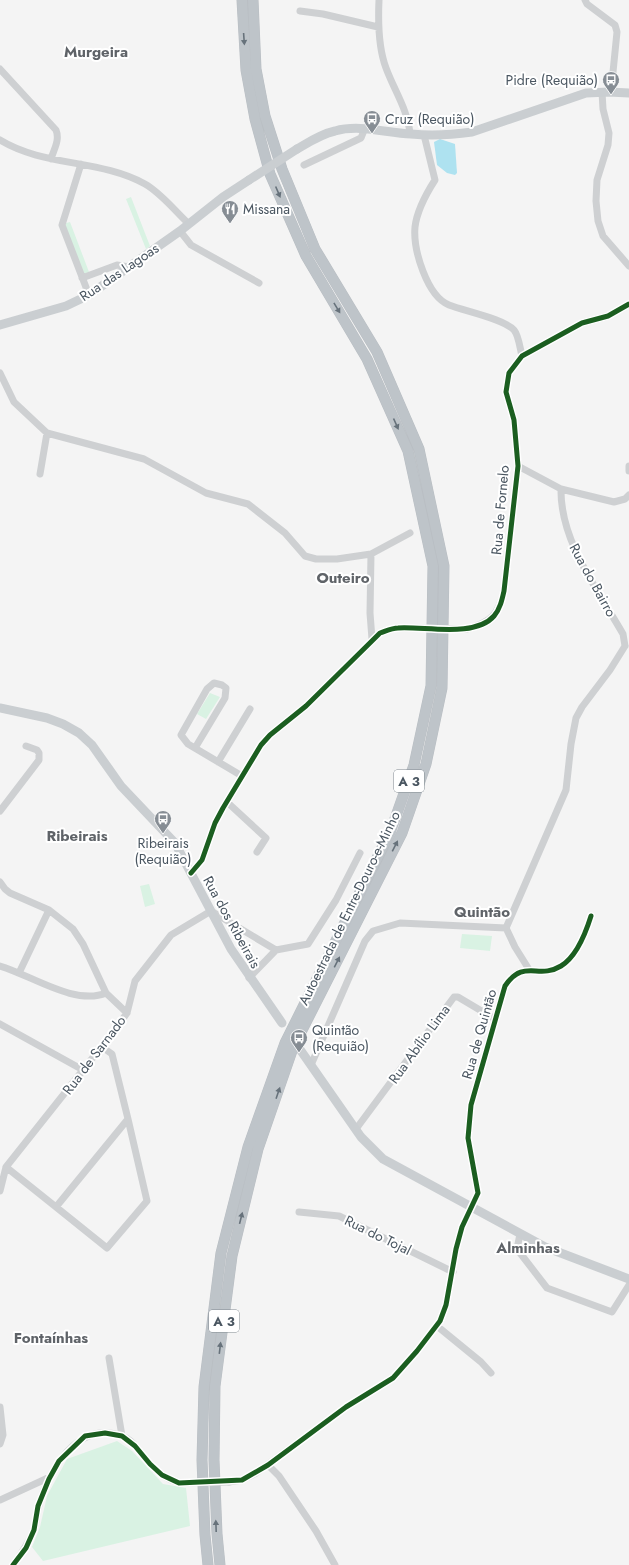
<svg xmlns="http://www.w3.org/2000/svg" width="629" height="1565" viewBox="0 0 629 1565" font-family="Jost,sans-serif">
  <style>
    .green { fill: #d9f2e3 }
    .water { fill: #aee2f0 }
    .lines { fill: none; stroke-linecap: round; stroke-linejoin: round }
    .highway-casing { stroke: #b9bec3; stroke-width: 11 }
    .minor { stroke: #ced0d2; stroke-width: 7 }
    .major { stroke: #caced1; stroke-width: 9 }
    .highway { stroke: #bec4c9; stroke-width: 10 }
    .minor-bridge { stroke: #ced0d2; stroke-width: 7 }
    .major-bridge { stroke: #caced1; stroke-width: 9 }
    .cycleway-casing { stroke: #fff; stroke-width: 8 }
    .cycleway { stroke: #1b5e20; stroke-width: 5 }
    .oneway { fill: #67727b }
    .labels { text-anchor: middle; dominant-baseline: central; stroke-width: 4; stroke-linejoin: round; paint-order: stroke }
    .shield { fill: #fff; stroke: #808990; stroke-width: 1 }
    .shield-label { font-size: 13px; font-weight: bold; fill: #4a5661 }
    .poi-label { font-size: 14px; fill: #4a5661; stroke: #fff; text-anchor: start }
    .street-label { font-size: 14px; fill: #4a5661; stroke: #fff }
    .neighbourhood-label { font-size: 15px; font-weight: bold; fill: #5f6368; stroke: #fff }
  </style>
  <rect width="100%" height="100%" fill="#f4f4f4"/>
  <!-- green -->
  <path class="green" d="M131,197L150,246L146,249L126,199Z
    M70,222L89,272L83,274L63,224Z
    M210,693L220,697L206,719L197,714Z
    M149,884L155,904L145,907L140,886Z
    M462,934L492,936L490,951L460,948Z
    M117,1441L132,1451L163,1484L186,1488L190,1526L43,1561L32,1547L40,1527L47,1496L67,1459Z"/>
  <!-- water -->
  <path class="water" d="M440,139L455,144L457,173L455,175L447,173L437,165L434,142Z"/>
  <g class="lines">
    <defs>
      <path id="highway" d="M208,1565L205,1535L202,1460L204,1387L221,1253L248,1147L285,1043L391,830L414,765L431,686L433,566L408,451L367,359L306,256L270,174L255,119L246,70L242,0
        M220,1565L217,1534L214,1460L215,1386L232,1256L258,1149L293,1048L402,833L426,764L442,688L444,566L419,449L377,352L315,249L282,169L265,116L256,69L253,0"/>
    </defs>
    <!-- highway casing -->
    <use href="#highway" class="highway-casing"/>
    <!-- minor -->
    <path class="minor" d="M379,0C378,22 378,47 386,68C394,90 408,110 410,134
      M585,0L587,4L615,25L617,32L611,92
      M300,11L323,14L378,27
      M0,69L56,130C60,140 54,149 51,159
      M602,92L603,109L609,133L608,145L597,180L596,201L598,221L603,236L629,266
      M424,135L435,180C426,194 417,210 415,227C413,250 427,296 449,305C464,311 504,319 514,330C519,336 520,349 522,356
      M0,140C44,167 100,159 145,184C161,193 175,211 188,223
      M81,164L62,225L89,295
      M304,165L361,138L365,128
      M180,231L191,245L259,283
      M82,278L117,265L129,267
      M0,373L14,402L47,433L144,459L206,493L248,504L285,533L305,556L316,559H337L371,554
      M518,466L561,489C560,541 598,590 623,634L625,646
      M629,466V471
      M40,474L47,433
      M561,489L614,502L625,499L629,495
      M467,629C491,622 498,615 504,591L518,466L514,420L506,392L509,373L522,356L582,323L608,316L629,304
      M372,639L370,613L371,554L410,533
      M195,748L225,698L226,688L222,685L214,683L207,689L181,735L188,744L242,776
      M218,762L250,709
      M227,802L266,838L257,852
      M0,811L39,760V753L37,750L26,746
      M191,873L202,860L215,823L223,808L261,745L270,735L306,706L380,633L396,628H416
      M0,882L5,889L10,893L49,910L73,929L83,944L106,993L127,1013
      M506,928L566,790L571,744L576,718L582,707L610,670L625,646
      M506,928L515,947L530,971
      M0,966C31,975 75,1006 106,993
      M19,973L49,910
      M249,978L276,950
      M0,1024L83,1070
      M311,1065L365,941L373,931L400,923L506,928
      M356,1129L454,997H458L495,1019
      M6,1167L56,1207L128,1119L112,1054L102,1047
      M0,1191L6,1167L114,1031L127,1013L135,981L171,935L211,911L276,950L308,944L336,900L360,853
      M56,1207L107,1248L147,1201L128,1119
      M299,1212L339,1216L453,1272
      M520,1234L517,1249L547,1288L612,1312L629,1285
      M437,1326L481,1362L491,1373
      M109,1358L122,1436
      M0,1407L3,1435L0,1444
      M268,1465L279,1476L316,1531L335,1565
      M229,1482L242,1480L256,1473L346,1407L393,1378L417,1351L440,1321L446,1305L456,1249L462,1227L478,1193L468,1138L471,1105L505,986C524,958 538,980 561,966C576,957 586,932 591,916
      M0,1500L50,1477
      M13,1565C21,1554 28,1544 33,1532C37,1523 36,1513 39,1505C49,1470 77,1420 122,1436C134,1440 140,1454 149,1463C157,1473 167,1479 179,1483"/>
    <!-- major -->
    <path class="major" d="M297,149C309,142 321,134 335,131C360,124 386,133 411,134C431,136 451,135 472,132L586,93L609,92L629,93
      M0,325L66,306L89,295L180,231L223,197L249,180
      M0,708L47,718L63,724L79,733L92,745L121,786L175,843L231,949L282,1023
      M299,1048L361,1137L383,1159L545,1247L629,1279"/>
    <!-- highway -->
    <use href="#highway" class="highway"/>
    <!-- minor-bridge -->
    <path class="minor-bridge" d="M416,628L467,629
      M179,1483L229,1482"/>
    <!-- major-bridge -->
    <path class="major-bridge" d="M249,180L297,149"/>
    <defs>
      <path id="cycleway" d="M191,873L202,860L215,823L223,808L261,745L270,735L306,706L380,633C386,631 392,628 398,628C424,626 475,638 494,616C500,609 502,600 504,591L518,466L514,420L506,392L509,373L522,356L582,323L608,316L629,304
        M13,1565L26,1548L34,1530L38,1506L49,1479L59,1461L85,1436L105,1433L122,1436L135,1446L150,1464L162,1475L179,1483L242,1480L268,1465L346,1407L393,1378L417,1351L440,1321L446,1305L456,1249L462,1227L478,1193L468,1138L471,1105L505,986C524,958 538,980 561,966C576,957 586,932 591,916"/>
    </defs>
    <!-- cycleway casing -->
    <use href="#cycleway" class="cycleway-casing"/>
    <!-- cycleway -->
    <use href="#cycleway" class="cycleway"/>
  </g>
  <!-- one-way arrows -->
  <defs><path id="oneway-solid" d="M-6-.8H1V-3.2L6.5 0L1 3.2V.8H-6Z"/></defs>
  <g class="oneway">
    <use href="#oneway-solid" transform="translate(244 39) rotate(86)"/>
    <use href="#oneway-solid" transform="translate(278 192) rotate(67)"/>
    <use href="#oneway-solid" transform="translate(337 308) rotate(59)"/>
    <use href="#oneway-solid" transform="translate(396 424) rotate(66)"/>
    <use href="#oneway-solid" transform="translate(395 846) rotate(-63)"/>
    <use href="#oneway-solid" transform="translate(337 962) rotate(-63)"/>
    <use href="#oneway-solid" transform="translate(278 1093) rotate(-71)"/>
    <use href="#oneway-solid" transform="translate(241 1218) rotate(-76)"/>
    <use href="#oneway-solid" transform="translate(220 1348) rotate(-83)"/>
    <use href="#oneway-solid" transform="translate(216 1526) rotate(-92)"/>
  </g>
  <!-- icons -->
  <defs>
    <symbol id="bus-pin" viewBox="-11 -11 22 30"><path d="M0 17L-7.5 6A9.5 9.5 0 1 1 7.5 6Z" fill="#868d94" stroke="#fff"/><path d="M-5-6H5V4H4V6H2V4H-2V6H-4V4H-5ZM-3.5-4V0h7V-4ZM-3.5 1.2v1.5H-2V1.2ZM2 1.2v1.5H3.5V1.2Z" fill="#fff"/></symbol>
    <symbol id="restaurant-pin" viewBox="-11 -11 22 30"><path d="M0 17L-7.5 6A9.5 9.5 0 1 1 7.5 6Z" fill="#868d94" stroke="#fff"/><path d="M-5-6h1v4h1v-4h1v4h1v-4h1v5L-1.5 .5V6h-2V.5L-5-1ZM5-6V6H3V1.5H1.5Q1.5-4 5-6Z" fill="#fff"/></symbol>
  </defs>
  <g fill-rule="evenodd">
    <use href="#bus-pin" x="601" y="70" width="20" height="27"/>
    <use href="#bus-pin" x="362" y="109" width="20" height="27"/>
    <use href="#restaurant-pin" x="220" y="199" width="20" height="27"/>
    <use href="#bus-pin" x="153" y="809" width="20" height="27"/>
    <use href="#bus-pin" x="289" y="1028" width="20" height="27"/>
  </g>
  <g class="labels">
    <!-- shield labels -->
    <g class="shield">
      <rect x="394" y="770" width="30" height="22" rx="3"/>
      <rect x="209" y="1310" width="30" height="22" rx="3"/>
    </g>
    <g class="shield-label">
      <text x="409" y="781">A 3</text>
      <text x="224" y="1321">A 3</text>
    </g>
    <!-- poi labels -->
    <g class="poi-label">
      <text x="598" y="80" text-anchor="end">Pidre (Requião)</text>
      <text x="385" y="119">Cruz (Requião)</text>
      <text x="243" y="209">Missana</text>
      <text x="163" y="843" text-anchor="middle">Ribeirais<tspan x="163" dy="16">(Requião)</tspan></text>
      <text x="312" y="1030">Quintão<tspan x="312" dy="16">(Requião)</tspan></text>
    </g>
    <!-- street labels -->
    <g class="street-label">
      <text transform="translate(119 272) rotate(-34)">Rua das Lagoas</text>
      <text transform="translate(500 510) rotate(-85)">Rua de Fornelo</text>
      <text transform="translate(593 580) rotate(61)">Rua do Bairro</text>
      <text transform="translate(349 908) rotate(-64)">Autoestrada de Entre-Douro-e-Minho</text>
      <text transform="translate(232 922) rotate(61)">Rua dos Ribeirais</text>
      <text transform="translate(479 1034) rotate(-74)">Rua de Quintão</text>
      <text transform="translate(419 1044) rotate(-54)">Rua Abílio Lima</text>
      <text transform="translate(94 1055) rotate(-53)">Rua de Sarnado</text>
      <text transform="translate(378 1235) rotate(26)">Rua do Tojal</text>
    </g>
    <!-- neighbourhood labels -->
    <g class="neighbourhood-label">
      <text x="96" y="52">Murgeira</text>
      <text x="343" y="578">Outeiro</text>
      <text x="77" y="836">Ribeirais</text>
      <text x="482" y="912">Quintão</text>
      <text x="528" y="1248">Alminhas</text>
      <text x="51" y="1338">Fontaínhas</text>
    </g>
  </g>
</svg>
